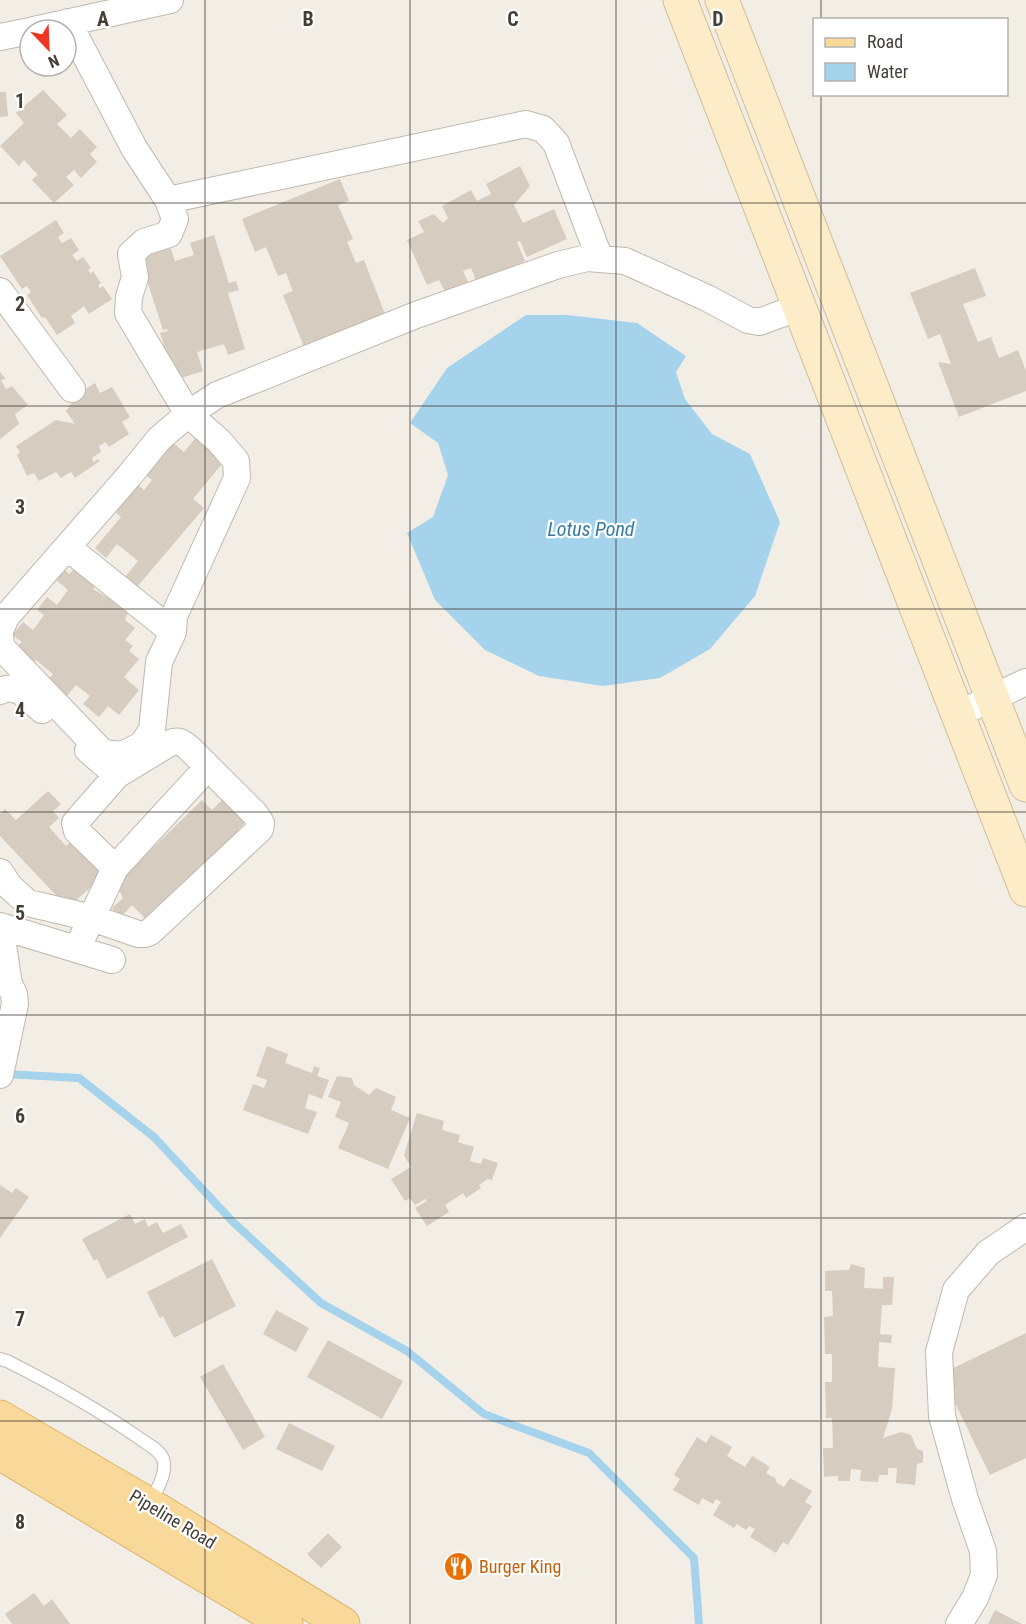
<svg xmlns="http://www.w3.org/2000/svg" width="1026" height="1624" viewBox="0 0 1026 1624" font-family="'Roboto Condensed',sans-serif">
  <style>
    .water { fill: #a5d3ec }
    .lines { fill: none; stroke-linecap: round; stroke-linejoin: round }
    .stream { stroke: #a5d3ec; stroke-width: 8 }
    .building { fill: #d6ccbf }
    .lane-casing { stroke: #c0b8ac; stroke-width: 14 }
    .street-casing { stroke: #c0b8ac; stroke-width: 28 }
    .secondary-casing { stroke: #d0be98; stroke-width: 35 }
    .primary-casing { stroke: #ddb469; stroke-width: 35 }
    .lane { stroke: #fff; stroke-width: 12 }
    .street { stroke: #fff; stroke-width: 26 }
    .secondary { stroke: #fcecc7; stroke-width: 33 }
    .primary { stroke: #f9d999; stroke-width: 33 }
    .grid { fill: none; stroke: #453e36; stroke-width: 1.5; stroke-opacity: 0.55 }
    .labels { text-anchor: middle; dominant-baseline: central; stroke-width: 4.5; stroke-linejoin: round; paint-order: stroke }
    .street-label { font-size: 18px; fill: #453e36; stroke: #fff }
    .food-label { font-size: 18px; fill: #c56008; stroke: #fff; text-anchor: start }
    .water-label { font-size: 20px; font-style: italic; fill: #337aa3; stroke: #fff }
    .grid-label { font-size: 20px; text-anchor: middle; font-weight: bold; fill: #453e36; stroke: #fff; stroke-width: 4.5; stroke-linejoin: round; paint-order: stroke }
  </style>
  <rect width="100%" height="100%" fill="#f2eee6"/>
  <!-- water -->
  <path class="water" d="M526,315H567L637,323L686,356L676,372L685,399L712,434L750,454L780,522L755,596L710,649L660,678L603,686L539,676L485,650L435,600L407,533L433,517L448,475L438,443L410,423L447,368Z"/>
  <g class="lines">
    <!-- stream -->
    <path class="stream" d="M4,1074L79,1078L154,1137L233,1222L321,1303L407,1351L484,1414L589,1453L694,1558L699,1624"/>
  </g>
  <!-- building -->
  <path class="building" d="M43,90L67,115L57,124L71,138L80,129L97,147L90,154L97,162L81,178L74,170L66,177L74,185L54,203L32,180L38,175L24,160L19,166L0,146L24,123L16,113Z
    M0,92H6L8,116L0,117Z
    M520,166L530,186L514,205L523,223L554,209L567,239L527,257L520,241L517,242L525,261L477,283L471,268L463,271L469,284L446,294L439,280L427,285L407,240L424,232L418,221L434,214L443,223L448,218L442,206L471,190L477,201L491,194L486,184Z
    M340,179L349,201L338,205L353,239L347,242L356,263L364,260L385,314L304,347L283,295L293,291L286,273L278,276L266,247L255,252L242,219Z
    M56,220L64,233L58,237L62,243L71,238L79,250L72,255L77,261L83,257L91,268L88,270L91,274L93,271L101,283L98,285L100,288L103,286L112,299L89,314L84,306L71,316L75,323L57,335L45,317L42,318L27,295L31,292L27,286L22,289L0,256Z
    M214,235L229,283L236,281L239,290L228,293L245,349L228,355L224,344L197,352L203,371L175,380L160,333L168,331L167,329L163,330L139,256L170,246L175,261L194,255L190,243Z
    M975,268L986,296L963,304L978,342L991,337L999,358L1018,350L1026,371V391L959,417L938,362L951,364L940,334L928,339L910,293Z
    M0,372L6,379L1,380L6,389L12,386L28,405L15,414L19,424L0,439Z
    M95,383L100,393L112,387L130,417L122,422L129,434L109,447L106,442L99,446L101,452L92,458L94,462L98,459L100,461L75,478L71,472L61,478L56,472L39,481L34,473L27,476L17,455L20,452L16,446L56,420L75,424L66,411L78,394Z
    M198,435L226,459L193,499L204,508L137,587L125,577L138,561L117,544L106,558L95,548L121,517L112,509L135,482L144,490L152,480L144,474L171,441L184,452Z
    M80,564L96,584L93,589L113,601L119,597L129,609L125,620L135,628L125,640L133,646L129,651L139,659L124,677L139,690L119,715L108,706L99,717L83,704L90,696L76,685L66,697L47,682L53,674L36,660L31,667L11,650L22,642L12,635L23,622L33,630L44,615L37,610L47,597L57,605L68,590L56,580L61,565L69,574Z
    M48,791L61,804L53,811L59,818L49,827L66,846L77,837L108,871L68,908L0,836V814L5,809L16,820Z
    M228,794L250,817L238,830L244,835L152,926L132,905L121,917L112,908L123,898L116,884L202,800L212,810Z
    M267,1046L288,1054L285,1063L312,1073L314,1066L320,1068L317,1076L329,1080L322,1099L309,1094L305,1108L317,1112L308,1134L243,1110L253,1084L264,1088L267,1080L256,1076Z
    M337,1076L352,1078L354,1085L369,1095L376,1088L396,1097L391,1110L410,1118L388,1169L338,1148L349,1123L335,1117L341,1102L328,1097Z
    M417,1113L444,1121L442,1130L460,1135L458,1142L474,1147L470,1161L481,1164L483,1158L498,1163L492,1180L488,1179L479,1185L481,1188L466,1198L463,1193L445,1205L449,1212L427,1226L415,1208L427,1201L425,1199L415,1205L410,1198L405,1201L391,1179L411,1167L404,1155Z
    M0,1185L12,1193L16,1188L29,1197L0,1238Z
    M130,1214L135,1224L145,1219L148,1227L157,1222L163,1233L181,1224L188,1237L107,1279L97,1259L94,1261L82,1239Z
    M212,1259L236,1306L174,1338L163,1316L160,1318L147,1292Z
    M851,1264L865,1268L864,1288L883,1289V1277H894L892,1305H882L880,1334L892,1335L891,1343L879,1342L878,1367L895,1368L892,1409L883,1438L901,1432L911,1435L917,1449L923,1451V1462L917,1464L915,1485L896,1483L897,1468H888V1475H879L878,1482L860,1481L861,1470L851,1469L850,1481H838V1476L824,1477L823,1448H833L832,1418H826L825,1382H832V1354H825L824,1317L833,1316L832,1291H825V1271L849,1270Z
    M276,1310L309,1328L296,1352L263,1334Z
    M1026,1333V1458L990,1475L941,1374Z
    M328,1340L403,1381L382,1419L307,1377Z
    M223,1364L265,1437L243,1450L200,1377Z
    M289,1423L335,1446L322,1471L276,1449Z
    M711,1435L732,1447L727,1456L745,1467L752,1456L770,1467L766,1473L775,1478L777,1483L784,1487L790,1478L812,1491L805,1502L812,1506L788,1545L783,1542L776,1553L750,1537L755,1529L749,1526L746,1530L737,1524L734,1528L713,1515L721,1502L716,1499L713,1504L702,1498L699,1505L673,1490L680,1479L674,1475L697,1437L706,1443Z
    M328,1533L342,1547L321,1568L307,1554Z
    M34,1593L44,1606L52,1599L70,1624H12L5,1614Z
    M995,1610L1022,1624H988Z"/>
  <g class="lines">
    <defs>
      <path id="lane" d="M0,1359L7,1361C53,1384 97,1409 139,1438C147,1444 160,1450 163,1459C168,1473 156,1490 151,1502"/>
      <path id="street" d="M68,22L134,148L168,200L526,124L543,129L556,143L600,259
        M34,30L170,0
        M0,37L30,31
        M0,291L72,389
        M67,547L173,632
        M0,631L6,617L129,476L159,439L188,414L217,395L416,315L558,265L587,258L625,261L707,298L748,320L759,322L800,307
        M0,637L2,648L103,753L122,755L142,745L152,730L159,662L173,632L174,616L237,478L236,461L219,441L188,414L128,313L129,297L135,277L131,254L144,242L169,234L175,219L168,200
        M0,691C18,682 29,699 42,710
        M958,714L1026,682
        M115,868L77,831L75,823L117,775
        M0,872L10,887L28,903L92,918L138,934H145L150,932L260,829L261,823L255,814L191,750C182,742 180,739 168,744L117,775L88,750
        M0,926L9,984L14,994L15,1004L0,1075
        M0,926L112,960
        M77,949L115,868L208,767
        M959,1624L975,1598L984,1575L983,1551L965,1499L942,1416L939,1352L956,1290L988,1253L1026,1227"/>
      <path id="secondary" d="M680,0L1026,890
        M722,0L1026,785"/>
      <path id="primary" d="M0,1417L150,1505L343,1624
        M0,1453L286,1624"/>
    </defs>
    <!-- lane casing -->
    <use href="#lane" class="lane-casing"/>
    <!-- street casing -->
    <use href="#street" class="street-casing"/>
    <!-- secondary casing -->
    <use href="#secondary" class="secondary-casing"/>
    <!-- primary casing -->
    <use href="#primary" class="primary-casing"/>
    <!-- lane -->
    <use href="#lane" class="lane"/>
    <!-- street -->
    <use href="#street" class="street"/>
    <!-- secondary -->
    <use href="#secondary" class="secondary"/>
    <!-- primary -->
    <use href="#primary" class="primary"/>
  </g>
  <!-- grid -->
  <path class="grid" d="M205,0V1624M410,0V1624M616,0V1624M821,0V20M821,94V1624M0,203H1026M0,406H1026M0,609H1026M0,812H1026M0,1015H1026M0,1218H1026M0,1421H1026"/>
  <!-- icons -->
  <defs>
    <symbol id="restaurant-disc" viewBox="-11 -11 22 22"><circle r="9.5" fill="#e8710a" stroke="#fff"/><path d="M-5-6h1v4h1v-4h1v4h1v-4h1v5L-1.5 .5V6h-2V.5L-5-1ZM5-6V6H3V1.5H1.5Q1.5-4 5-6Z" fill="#fff"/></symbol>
  </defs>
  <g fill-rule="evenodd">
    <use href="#restaurant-disc" x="442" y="1550" width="33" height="33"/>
  </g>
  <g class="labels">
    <!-- street labels -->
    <g class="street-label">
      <text transform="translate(173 1519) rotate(31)">Pipeline Road</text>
    </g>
    <!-- food labels -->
    <g class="food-label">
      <text x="479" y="1566">Burger King</text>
    </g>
    <!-- water labels -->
    <g class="water-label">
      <text x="591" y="529">Lotus Pond</text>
    </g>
  </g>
  <g class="grid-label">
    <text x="103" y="26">A</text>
    <text x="308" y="26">B</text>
    <text x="513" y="26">C</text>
    <text x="718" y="26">D</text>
    <text x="20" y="108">1</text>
    <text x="20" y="311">2</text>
    <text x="20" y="514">3</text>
    <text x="20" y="717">4</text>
    <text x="20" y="920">5</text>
    <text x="20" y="1123">6</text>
    <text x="20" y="1326">7</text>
    <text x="20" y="1529">8</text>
  </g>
  <!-- legend -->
  <rect x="813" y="18" width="195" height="78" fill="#ffffff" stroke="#b5b2af" stroke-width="1.5"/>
  <rect x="825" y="38" width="30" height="9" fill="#f9d999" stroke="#b5b2af" stroke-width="1.5"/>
  <text x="867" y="48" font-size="18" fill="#453e36">Road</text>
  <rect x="825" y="63" width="30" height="18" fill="#a5d3ec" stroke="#b5b2af" stroke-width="1.5"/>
  <text x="867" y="78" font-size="18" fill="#453e36">Water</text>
  <!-- north arrow -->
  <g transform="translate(48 48) rotate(157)"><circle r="28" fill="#ffffff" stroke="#b5b2af" stroke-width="1.5"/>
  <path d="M0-4.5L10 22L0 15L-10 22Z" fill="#ee3621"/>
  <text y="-9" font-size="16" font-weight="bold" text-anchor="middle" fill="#453e36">N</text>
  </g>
</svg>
